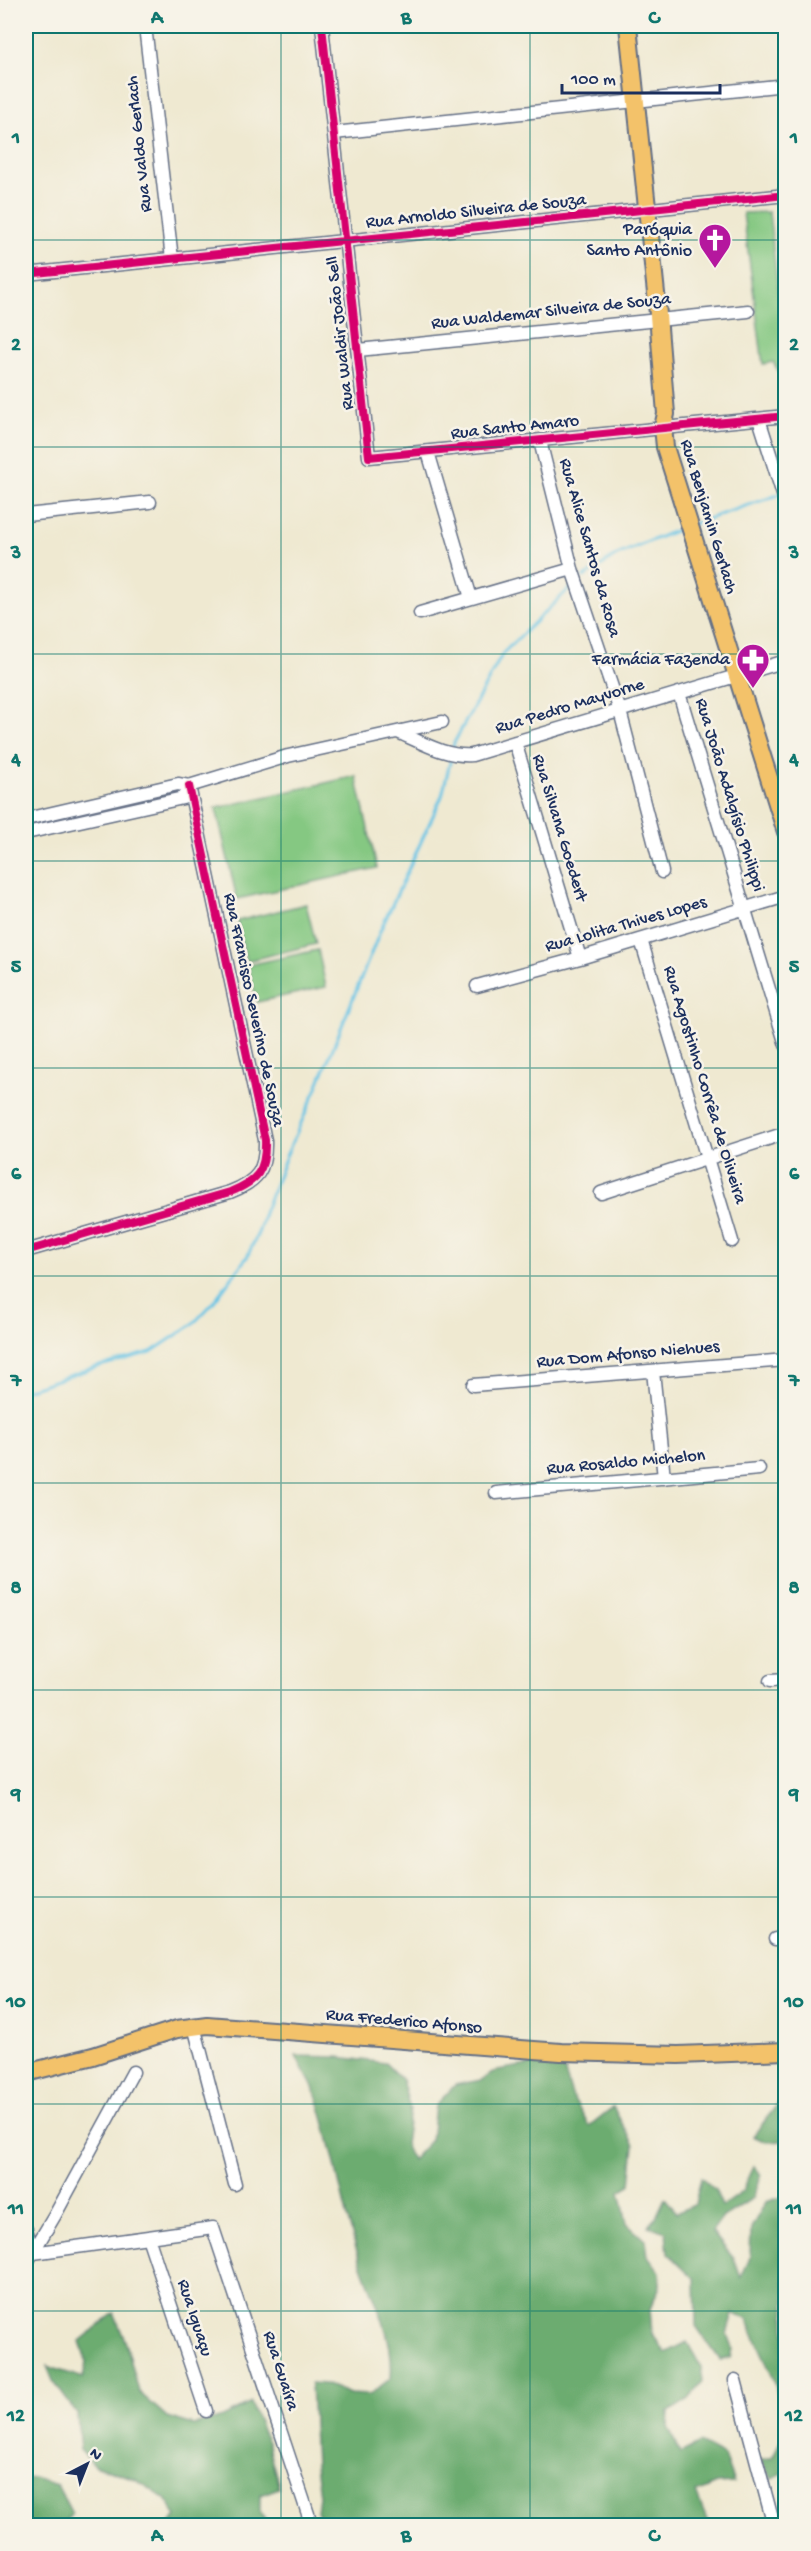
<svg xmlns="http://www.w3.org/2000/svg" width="811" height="2551" viewBox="0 0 811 2551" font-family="'Gochi Hand',sans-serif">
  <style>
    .green { fill: #85c882; stroke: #507c70; stroke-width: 1.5 }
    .forest { fill: #6cac70; stroke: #446e67; stroke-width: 1.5 }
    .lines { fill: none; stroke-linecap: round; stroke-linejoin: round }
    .stream { stroke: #67c4e5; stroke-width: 3 }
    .minor-casing { stroke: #657086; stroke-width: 15 }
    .major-casing { stroke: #657086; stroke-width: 20 }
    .minor { stroke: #fff; stroke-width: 12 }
    .major { stroke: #f3c26a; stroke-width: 16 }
    .cycleway-casing { stroke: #f7f3e8; stroke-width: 11 }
    .cycleway { stroke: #d6006c; stroke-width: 8 }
    .grid { fill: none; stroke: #0f766e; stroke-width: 1.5; stroke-opacity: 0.55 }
    .labels { text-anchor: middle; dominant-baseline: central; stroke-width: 5; stroke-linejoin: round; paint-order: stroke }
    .street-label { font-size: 18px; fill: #1b2f5e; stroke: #f7f3e8 }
    .poi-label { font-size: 18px; fill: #1b2f5e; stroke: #f7f3e8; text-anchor: end }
    .neatline { fill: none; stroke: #0f766e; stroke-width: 2 }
    .grid-label { font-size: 20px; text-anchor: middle; font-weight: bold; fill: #0f766e }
  </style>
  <rect width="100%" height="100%" fill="#f7f3e8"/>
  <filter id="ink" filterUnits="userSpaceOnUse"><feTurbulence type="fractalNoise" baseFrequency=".0167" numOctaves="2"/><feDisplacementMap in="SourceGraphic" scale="12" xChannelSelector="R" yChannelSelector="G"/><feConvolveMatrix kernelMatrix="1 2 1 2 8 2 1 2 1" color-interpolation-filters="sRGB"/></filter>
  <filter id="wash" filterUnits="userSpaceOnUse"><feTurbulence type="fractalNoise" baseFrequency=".008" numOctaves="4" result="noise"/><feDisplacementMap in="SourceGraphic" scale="24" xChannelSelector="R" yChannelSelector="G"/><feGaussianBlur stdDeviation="1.35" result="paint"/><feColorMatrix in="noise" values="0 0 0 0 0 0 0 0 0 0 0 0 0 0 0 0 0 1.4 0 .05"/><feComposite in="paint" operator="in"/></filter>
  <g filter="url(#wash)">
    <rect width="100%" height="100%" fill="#efe9d1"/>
    <!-- green -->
    <path class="green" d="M769,212L780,309H785V381L773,362L763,364L743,213Z
      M356,776L377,868L237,899L216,808Z
      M306,904L316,944L246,961L237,921Z
      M318,950L326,987L257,1002L248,965Z"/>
    <!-- forest -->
    <path class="forest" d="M296,2056L338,2057L385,2063L402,2080L410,2109L405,2144L412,2160L431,2140L435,2106L455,2085L481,2080L498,2070L539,2063L563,2067L573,2098L589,2126L613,2107L634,2145L630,2185L620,2191L627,2224L646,2241L648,2256L660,2272V2286L650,2309L652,2334L666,2353L687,2342L701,2367L703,2381L689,2399L669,2412L668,2427L680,2453L700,2443L724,2456L734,2483L717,2484L696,2493L709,2525L625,2526L623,2522L610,2526L325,2525L317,2511L319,2496L315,2464L311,2383L325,2384L350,2394L369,2395L391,2378C395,2336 373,2299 360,2260C342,2208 335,2153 318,2100C314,2085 302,2070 296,2056Z
      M784,2096L785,2141L766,2142L753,2136Z
      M754,2166L761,2176L753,2198L723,2217L712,2232L734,2259L741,2278L750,2257L751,2228L766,2202L785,2196V2422L774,2380L747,2319L733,2314L727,2334L733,2350L731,2358L720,2360L696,2326L695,2279L668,2253L666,2232L648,2226L656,2217L665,2198L677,2213L695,2204L701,2177L715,2190L722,2206L743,2191Z
      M114,2313L127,2346L139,2392L167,2417L194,2425L223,2417L251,2403L268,2445L279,2488L260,2495V2511L269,2525H168L177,2516L165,2499L136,2479L94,2465L80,2450L77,2414L53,2381L47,2366L83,2378L86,2362L80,2341Z
      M785,2433V2473L772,2479L760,2460L772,2457Z
      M33,2478L57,2485L72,2514L63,2525H26V2479Z"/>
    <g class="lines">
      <!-- stream -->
      <path class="stream" d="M693,524L781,494
        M584,577L617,555L684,527
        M452,751L454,743L503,653L570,588
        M26,1390L96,1367L151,1352L193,1324L212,1304L247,1257L259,1231L264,1213L286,1156L316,1090L381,929L442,796L451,758"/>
    </g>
  </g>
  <g filter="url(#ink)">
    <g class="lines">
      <defs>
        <path id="minor" d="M145,26L172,259
          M322,26L369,457L786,416
          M334,133L786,85
          M26,274L786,195
          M358,350L748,311
          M759,419L786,504
          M540,441L572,569L620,711L662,872
          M428,452L471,598
          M26,515L150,502
          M420,613L572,569
          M679,693L786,1045
          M400,733C423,743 446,757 472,755L786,661
          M515,742L580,958
          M26,819L178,784L189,786L288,756L442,722
          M26,833L183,798L189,786
          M641,940L732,1241
          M477,986L580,958L786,896
          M601,1193L786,1133
          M26,1251L230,1192C258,1181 266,1170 265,1140L189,786
          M653,1371L664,1478
          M473,1385L786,1360
          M496,1493L759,1469
          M770,1681L786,1680
          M775,1939H786
          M194,2026L235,2184
          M26,2229L33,2253
          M148,2237L206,2411
          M33,2253L213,2228L312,2526
          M26,2264L55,2215L133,2072
          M735,2380L774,2526"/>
        <path id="major" d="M628,26L657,303L666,414L663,427L665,447L786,832
          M26,2073L93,2056L177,2029L207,2025L561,2052L678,2055L786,2051"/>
      </defs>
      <!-- minor casing -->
      <use href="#minor" class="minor-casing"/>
      <!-- major casing -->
      <use href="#major" class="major-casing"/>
      <!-- minor -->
      <use href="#minor" class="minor"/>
      <!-- major -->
      <use href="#major" class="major"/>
      <defs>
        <path id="cycleway" d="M322,26L369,457L786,416
          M26,274L786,195
          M26,1251L230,1192C258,1181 266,1170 265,1140L189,786"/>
      </defs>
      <!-- cycleway casing -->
      <use href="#cycleway" class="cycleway-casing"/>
      <!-- cycleway -->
      <use href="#cycleway" class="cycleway"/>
    </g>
  </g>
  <!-- grid -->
  <path class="grid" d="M281,26V2526M530,26V2526M26,240H786M26,447H786M26,654H786M26,861H786M26,1068H786M26,1276H786M26,1483H786M26,1690H786M26,1897H786M26,2104H786M26,2311H786"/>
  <!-- icons -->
  <defs>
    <symbol id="church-pin" viewBox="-11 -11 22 30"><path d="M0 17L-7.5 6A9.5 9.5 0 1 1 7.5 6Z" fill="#b5179e" stroke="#f7f3e8"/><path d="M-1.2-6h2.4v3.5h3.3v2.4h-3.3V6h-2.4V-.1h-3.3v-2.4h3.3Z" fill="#fff"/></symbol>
    <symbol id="pharmacy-pin" viewBox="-11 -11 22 30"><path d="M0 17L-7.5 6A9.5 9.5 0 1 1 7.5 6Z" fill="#b5179e" stroke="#f7f3e8"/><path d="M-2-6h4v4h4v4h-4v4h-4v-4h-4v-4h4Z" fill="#fff"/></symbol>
  </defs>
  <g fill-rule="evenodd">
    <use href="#church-pin" x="696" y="221" width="38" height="52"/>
    <use href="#pharmacy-pin" x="734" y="641" width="38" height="52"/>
  </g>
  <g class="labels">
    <!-- street labels -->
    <g class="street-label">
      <text transform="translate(140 144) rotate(-96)">Rua Valdo Gerlach</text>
      <text transform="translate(476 212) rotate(-6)">Rua Arnoldo Silveira de Souza</text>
      <text transform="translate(551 312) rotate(-6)">Rua Waldemar Silveira de Souza</text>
      <text transform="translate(341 333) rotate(-96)">Rua Waldir João Sell</text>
      <text transform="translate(515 428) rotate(-6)">Rua Santo Amaro</text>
      <text transform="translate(708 517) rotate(73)">Rua Benjamin Gerlach</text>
      <text transform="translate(589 548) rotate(74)">Rua Alice Santos da Rosa</text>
      <text transform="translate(570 707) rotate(-17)">Rua Pedro Mayvorne</text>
      <text transform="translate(729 795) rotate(73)">Rua João Adalgísio Philippi</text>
      <text transform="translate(559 828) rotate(73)">Rua Silvana Goedert</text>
      <text transform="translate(626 925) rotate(-16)">Rua Lolita Thives Lopes</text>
      <text transform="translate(253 1010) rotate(78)">Rua Francisco Severino de Souza</text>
      <text transform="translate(704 1085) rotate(73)">Rua Agostinho Corrêa de Oliveira</text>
      <text transform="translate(628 1355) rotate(-5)">Rua Dom Afonso Niehues</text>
      <text transform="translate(626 1463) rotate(-5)">Rua Rosaldo Michelon</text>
      <text transform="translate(404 2022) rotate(5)">Rua Frederico Afonso</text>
      <text transform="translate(194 2318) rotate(72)">Rua Iguaçu</text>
      <text transform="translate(280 2371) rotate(72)">Rua Guaíra</text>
    </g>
    <!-- poi labels -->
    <g class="poi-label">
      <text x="692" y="230">Paróquia<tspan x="692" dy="21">Santo Antônio</tspan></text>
      <text x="730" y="660">Farmácia Fazenda</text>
    </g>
  </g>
  <!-- margin -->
  <rect width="811" height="2551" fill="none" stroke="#f7f3e8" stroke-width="66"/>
  <!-- north arrow -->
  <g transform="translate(87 2464) rotate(42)" stroke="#f7f3e8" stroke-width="4.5" paint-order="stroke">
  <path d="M0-4.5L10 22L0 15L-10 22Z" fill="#1b2f5e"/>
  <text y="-9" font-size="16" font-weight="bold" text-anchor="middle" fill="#1b2f5e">N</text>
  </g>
  <!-- scale -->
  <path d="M562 84v9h158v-9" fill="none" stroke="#1b2f5e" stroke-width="3"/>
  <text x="571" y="84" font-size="18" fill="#1b2f5e" stroke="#f7f3e8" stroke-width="4.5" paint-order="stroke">100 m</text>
  <rect x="33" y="33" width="745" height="2485" class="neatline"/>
  <g class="grid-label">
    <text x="157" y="23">A</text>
    <text x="406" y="23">B</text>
    <text x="654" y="23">C</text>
    <text x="16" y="143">1</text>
    <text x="794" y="143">1</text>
    <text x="16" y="350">2</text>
    <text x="794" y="350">2</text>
    <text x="16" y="558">3</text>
    <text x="794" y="558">3</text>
    <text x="16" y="765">4</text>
    <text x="794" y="765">4</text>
    <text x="16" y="972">5</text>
    <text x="794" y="972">5</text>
    <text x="16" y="1179">6</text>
    <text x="794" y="1179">6</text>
    <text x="16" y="1386">7</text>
    <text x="794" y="1386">7</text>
    <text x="16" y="1593">8</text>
    <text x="794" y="1593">8</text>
    <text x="16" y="1800">9</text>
    <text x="794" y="1800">9</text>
    <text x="16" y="2007">10</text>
    <text x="794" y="2007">10</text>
    <text x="16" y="2214">11</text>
    <text x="794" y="2214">11</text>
    <text x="16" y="2421">12</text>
    <text x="794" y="2421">12</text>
    <text x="157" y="2541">A</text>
    <text x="406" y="2541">B</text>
    <text x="654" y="2541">C</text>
  </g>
</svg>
